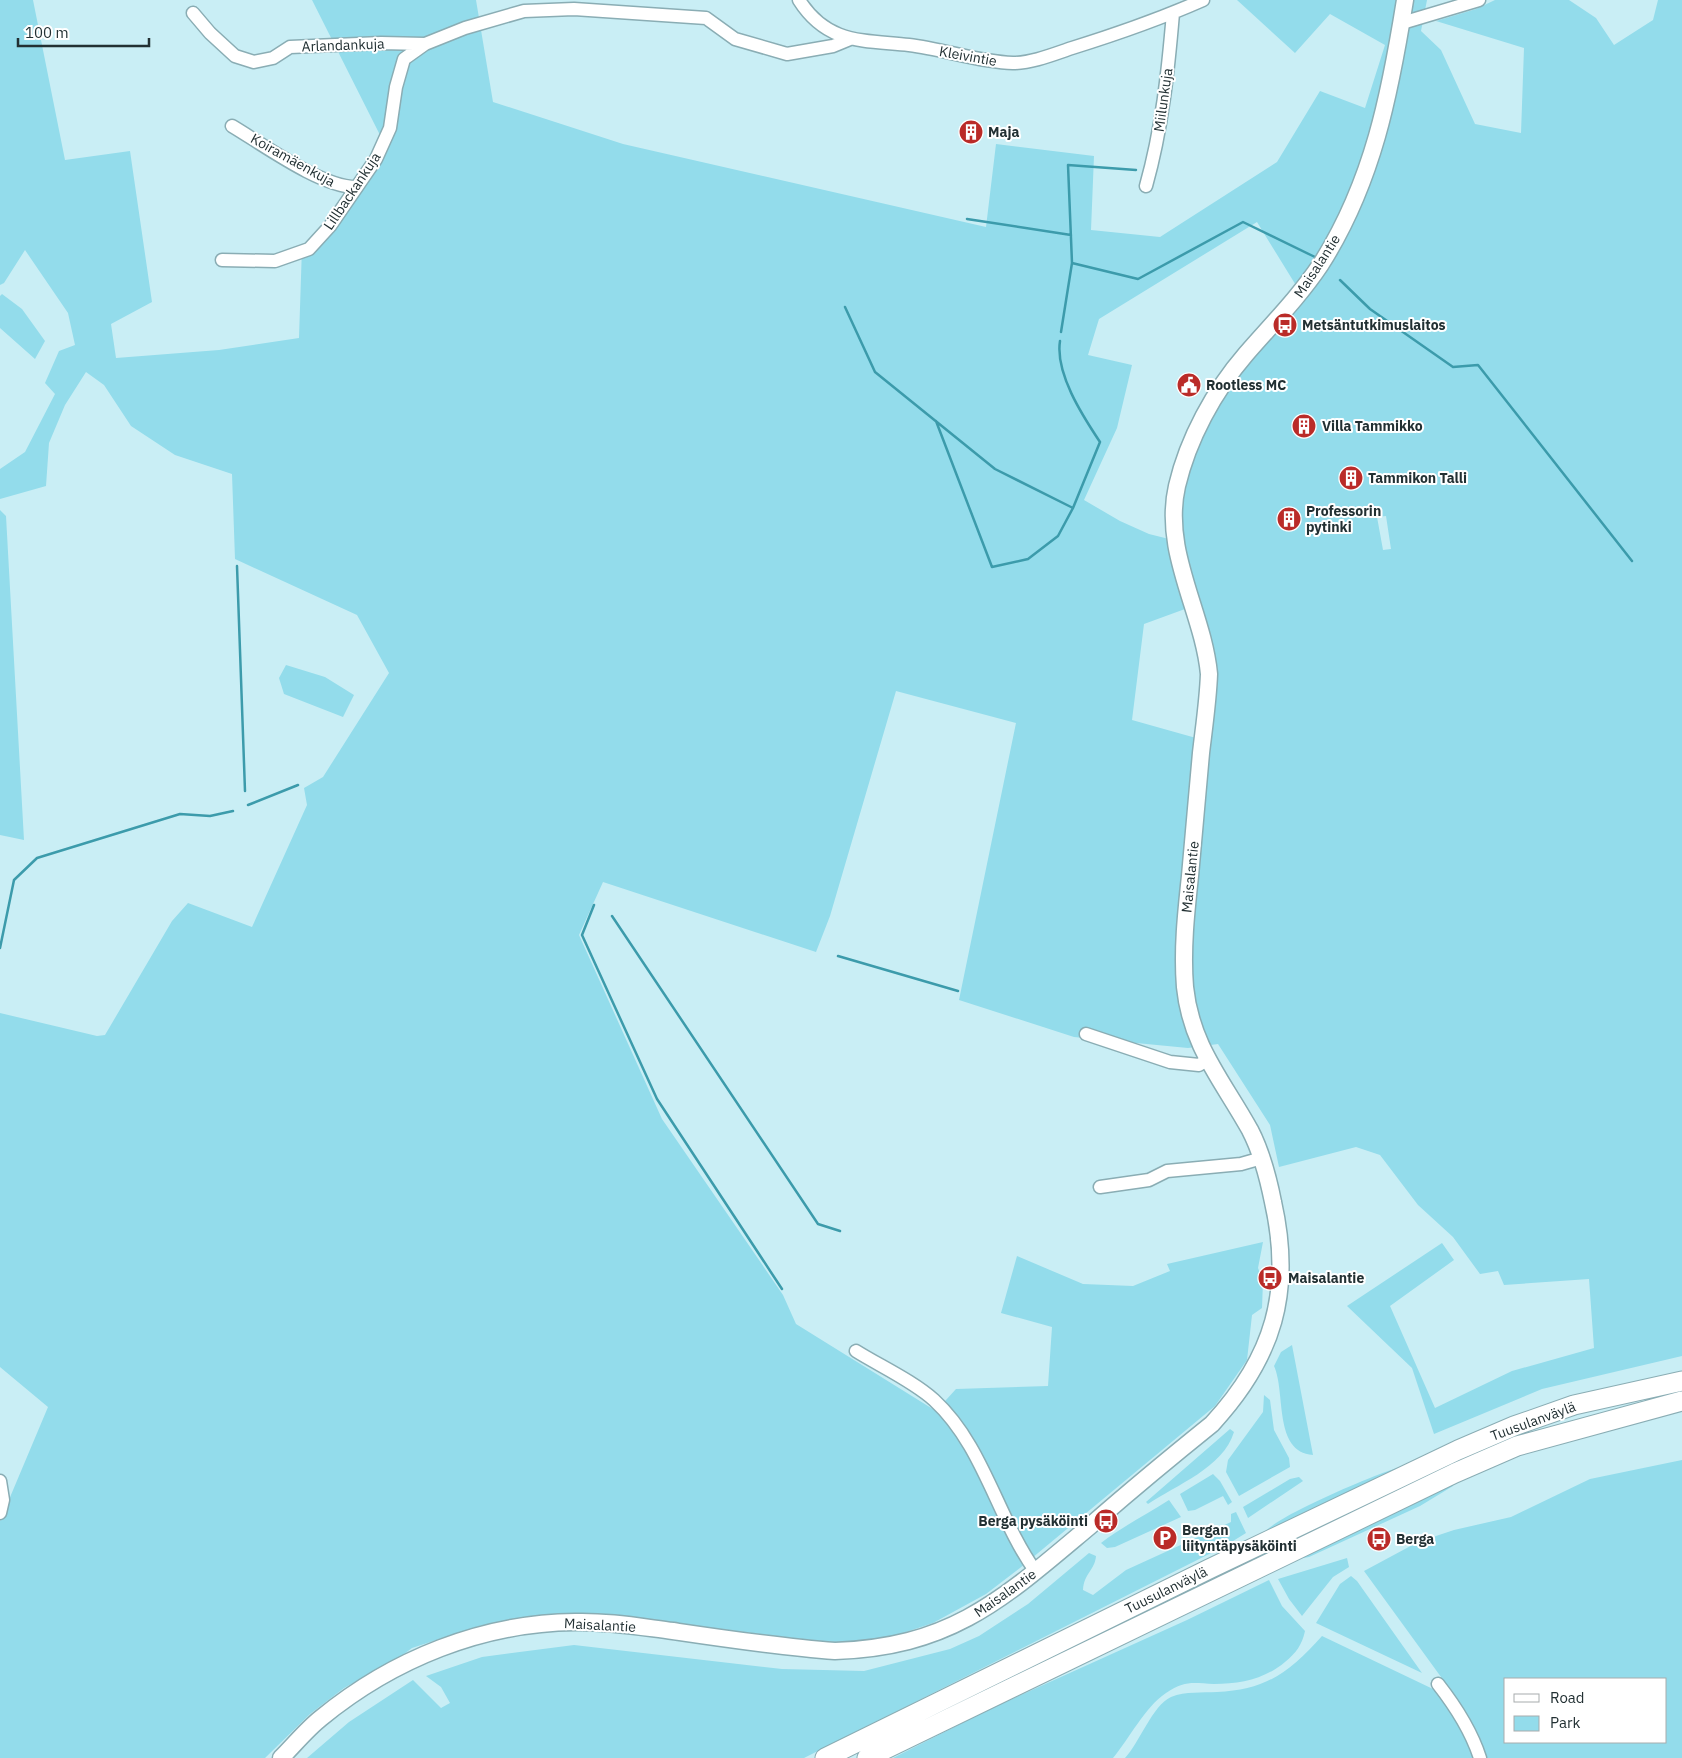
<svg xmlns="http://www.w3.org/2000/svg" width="1682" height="1758" viewBox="0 0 1682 1758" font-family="'IBM Plex Sans',sans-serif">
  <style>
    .green { fill: #93dceb; fill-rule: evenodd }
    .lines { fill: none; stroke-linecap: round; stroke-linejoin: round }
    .stream { stroke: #3c9bab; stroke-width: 2.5 }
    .minor-casing { stroke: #8aadb4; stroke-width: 15 }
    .major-casing { stroke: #8aadb4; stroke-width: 19 }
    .highway-casing { stroke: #8aadb4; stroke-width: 21 }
    .minor { stroke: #fff; stroke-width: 12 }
    .major { stroke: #fff; stroke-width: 16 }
    .highway { stroke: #fff; stroke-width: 19 }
    .labels { text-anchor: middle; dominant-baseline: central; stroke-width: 4; stroke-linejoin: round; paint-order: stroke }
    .street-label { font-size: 14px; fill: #223033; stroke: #fff }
    .poi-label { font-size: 14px; font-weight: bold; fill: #223033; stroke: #fff; text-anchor: start }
  </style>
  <rect width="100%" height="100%" fill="#c9eef5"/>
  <!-- green -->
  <path class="green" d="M0,0H33L65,160L130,151L152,302L111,324L116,358L219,350L299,338L302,247L332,218L382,139L312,0H476L493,102L623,144L986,227L996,144L1094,156L1091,230L1160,237L1277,162L1320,91L1365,108L1385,45L1330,14L1295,53L1237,0H1427L1421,31L1441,50L1475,124L1521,133L1524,48L1436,21L1476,9L1495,0H1569L1596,18L1614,45L1653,20L1658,0H1682V1356L1542,1389L1434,1434L1412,1368L1347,1306L1442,1243L1454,1260L1390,1306L1435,1408L1512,1371L1594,1348L1589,1279L1504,1285L1498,1271L1480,1274L1453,1237L1418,1205L1380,1155L1356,1147L1279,1167L1270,1125L1218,1044L1188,1048L1074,1037L959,1000L1016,723L896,691L830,916L816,952L603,882L579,935L662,1119L783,1295L796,1324L936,1411L956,1389L1048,1386L1052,1327L1001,1313L1017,1256L1083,1284L1133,1286L1170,1271L1167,1264L1263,1242L1258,1268L1263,1281L1262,1308L1252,1315L1247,1360L1215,1406L1020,1568L986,1594L933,1623L888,1638L835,1643L604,1615L535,1616L479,1626L412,1648L400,1657L344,1688L310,1714L265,1758H0V1521L48,1407L0,1367V1013L97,1036L105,1035L172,921L188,903L252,927L307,805L304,788L323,777L389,673L357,615L235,559L232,474L175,455L131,426L104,385L86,372L65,405L49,443L46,486L0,499V469L25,452L55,394L45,383L59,351L75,345L68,313L25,250L4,283L0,285ZM1257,222L1297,287L1185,447L1169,539L1149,534L1120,521L1084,500L1117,428L1132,365L1088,355L1099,319ZM1386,516L1391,549L1383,550L1377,517ZM1185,609L1199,649L1202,669L1196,738L1132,720L1144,624Z
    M2,294L22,309L45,341L35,359L0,328V296Z
    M0,510L6,516L24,840L0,835Z
    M286,665L325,677L354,695L343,717L284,694L279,678Z
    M1292,1345L1313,1455C1273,1452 1286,1392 1274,1366L1281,1352Z
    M1264,1395L1270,1400L1274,1430L1289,1458L1290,1467L1239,1496L1226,1472L1228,1460L1263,1412Z
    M1230,1429L1234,1432C1223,1468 1176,1485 1148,1504L1146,1502Z
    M1682,1460V1758H1486L1484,1749L1457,1699L1364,1571L1418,1542L1454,1530L1511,1517L1590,1479ZM1506,1679H1666V1742H1506Z
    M1400,1467V1468L1264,1533C1276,1516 1376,1474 1400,1467Z
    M1213,1474L1220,1481L1232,1502L1228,1505L1223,1496L1195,1510L1188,1511L1180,1494Z
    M1299,1477L1303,1481L1248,1518L1243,1507L1290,1479Z
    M1453,1484V1486L1420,1506L1309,1557L1297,1559Z
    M1169,1500L1181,1517L1115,1547L1107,1548L1101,1543C1123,1526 1146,1515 1169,1500Z
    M1236,1512L1246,1533L1225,1546L804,1758H307L349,1722L413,1680L441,1708L450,1703L441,1687L426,1676L482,1657L574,1645L782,1669L864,1671L950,1649L979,1636L1028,1604L1089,1553L1096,1556C1095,1570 1084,1573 1083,1590L1093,1595L1126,1570L1231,1522V1514Z
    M1347,1558L1349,1567L1333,1577L1302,1616L1289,1599L1278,1579Z
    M1351,1576L1357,1581L1422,1673L1316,1623L1340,1584Z
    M1269,1580L1282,1606L1305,1631C1302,1645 1296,1653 1285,1662C1265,1679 1240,1684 1214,1684C1193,1683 1185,1680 1166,1693C1144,1708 1130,1738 1113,1758H893L992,1708L1187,1620Z
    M1322,1636L1433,1689L1449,1704L1468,1737L1474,1758H1125C1140,1742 1152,1706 1171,1697C1186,1691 1202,1693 1217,1692C1266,1690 1290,1672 1322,1636Z"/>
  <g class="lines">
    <!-- stream -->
    <path class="stream" d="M967,219L1071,235
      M1072,263L1138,279L1243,222L1315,257
      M1340,280L1370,309L1453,367L1478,365L1632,561
      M845,307L875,372L995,469L1073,508
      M1061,332L1072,263L1068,165L1136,170
      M936,421L992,567L1028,559L1058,536L1073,508L1100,442C1082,415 1055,373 1060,341
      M237,566L245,791
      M248,805L298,785
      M594,905L582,935L657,1099L782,1289
      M612,916L818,1224L840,1231
      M0,948L14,880L37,858L180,814L210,816L233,811
      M838,956L958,991"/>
    <defs>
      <path id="minor" d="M799,0C827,44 862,40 909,45C944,49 977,62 1013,63C1032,63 1054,54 1072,48C1117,34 1160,19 1203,0
        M193,13L210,33L235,56L254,62L273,58L290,47L381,43L425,44
        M1402,23L1479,0
        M232,126C264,145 321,187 356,187
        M1146,186C1162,129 1168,72 1173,13
        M222,260L275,261L309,249L330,226L376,159L390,128L396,87L404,59L425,44L465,28L524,11L574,9L706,18L735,39L787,54L833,46L850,39
        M1086,1034L1170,1062L1199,1065L1207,1060
        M1100,1187L1149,1180L1167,1171L1241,1164L1262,1158
        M856,1351C880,1366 913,1381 934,1400C984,1446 997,1518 1036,1572
        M0,1481L3,1500L0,1513
        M1438,1684C1456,1707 1471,1730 1480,1758"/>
      <path id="major" d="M281,1758C294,1745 307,1729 321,1718C393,1659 482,1623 575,1622C607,1621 641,1627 673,1631C727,1639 780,1647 835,1651C953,1647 1004,1598 1090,1526C1130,1491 1171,1457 1212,1424C1274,1357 1293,1291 1273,1202C1268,1177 1262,1153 1250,1130C1223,1081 1191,1046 1185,987C1182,950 1186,913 1190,876C1194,835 1197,794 1201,753C1204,727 1208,701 1209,674C1203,611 1162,552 1177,486C1188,439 1214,391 1246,354C1272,324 1299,297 1321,264C1373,182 1390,94 1405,0"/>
      <path id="highway" d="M825,1758L1209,1569L1458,1450L1514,1426L1574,1405L1682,1381
        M867,1758L1455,1473L1517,1446L1682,1401"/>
    </defs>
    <!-- minor casing -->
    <use href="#minor" class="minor-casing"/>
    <!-- major casing -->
    <use href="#major" class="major-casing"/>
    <!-- highway casing -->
    <use href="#highway" class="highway-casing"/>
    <!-- minor -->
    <use href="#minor" class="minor"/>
    <!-- major -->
    <use href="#major" class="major"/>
    <!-- highway -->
    <use href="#highway" class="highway"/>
  </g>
  <!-- icons -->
  <defs>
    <symbol id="building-disc" viewBox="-11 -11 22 22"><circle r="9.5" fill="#ba2b28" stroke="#fff"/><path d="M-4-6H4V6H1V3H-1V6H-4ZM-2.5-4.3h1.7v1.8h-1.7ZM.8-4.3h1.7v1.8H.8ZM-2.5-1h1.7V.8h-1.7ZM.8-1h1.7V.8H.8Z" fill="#fff"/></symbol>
    <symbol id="bus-disc" viewBox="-11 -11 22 22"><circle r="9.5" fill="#ba2b28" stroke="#fff"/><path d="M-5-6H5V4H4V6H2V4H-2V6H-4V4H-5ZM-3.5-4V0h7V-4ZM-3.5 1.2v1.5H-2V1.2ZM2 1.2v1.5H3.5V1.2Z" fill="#fff"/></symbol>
    <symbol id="civic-disc" viewBox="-11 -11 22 22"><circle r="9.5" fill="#ba2b28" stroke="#fff"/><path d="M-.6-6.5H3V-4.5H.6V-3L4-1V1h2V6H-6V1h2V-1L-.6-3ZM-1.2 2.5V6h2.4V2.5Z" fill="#fff"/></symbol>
    <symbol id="parking-disc" viewBox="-11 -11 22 22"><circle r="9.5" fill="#ba2b28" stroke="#fff"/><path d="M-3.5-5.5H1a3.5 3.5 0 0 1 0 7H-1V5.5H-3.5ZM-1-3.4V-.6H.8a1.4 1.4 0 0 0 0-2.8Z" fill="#fff"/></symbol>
  </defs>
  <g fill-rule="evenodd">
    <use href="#building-disc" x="957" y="118" width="28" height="28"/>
    <use href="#bus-disc" x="1271" y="311" width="28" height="28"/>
    <use href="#civic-disc" x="1175" y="371" width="28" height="28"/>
    <use href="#building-disc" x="1290" y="412" width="28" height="28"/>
    <use href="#building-disc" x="1337" y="464" width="28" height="28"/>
    <use href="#building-disc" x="1275" y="505" width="28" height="28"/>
    <use href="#bus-disc" x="1256" y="1264" width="28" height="28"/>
    <use href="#bus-disc" x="1092" y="1507" width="28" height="28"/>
    <use href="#parking-disc" x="1151" y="1524" width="28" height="28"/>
    <use href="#bus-disc" x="1365" y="1525" width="28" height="28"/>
  </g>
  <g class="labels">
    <!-- street labels -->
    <g class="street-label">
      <text transform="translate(343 45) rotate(-2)">Arlandankuja</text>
      <text transform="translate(968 56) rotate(10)">Kleivintie</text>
      <text transform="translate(1163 100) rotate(-82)">Miilunkuja</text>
      <text transform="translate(293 160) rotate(29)">Koiramäenkuja</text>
      <text transform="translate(352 191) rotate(-56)">Lillbackankuja</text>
      <text transform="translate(1317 266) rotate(-57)">Maisalantie</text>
      <text transform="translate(1190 877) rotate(-84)">Maisalantie</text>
      <text transform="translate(1533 1421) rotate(-20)">Tuusulanväylä</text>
      <text transform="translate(1166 1590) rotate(-26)">Tuusulanväylä</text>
      <text transform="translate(1005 1593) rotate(-35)">Maisalantie</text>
      <text transform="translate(600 1625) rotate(3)">Maisalantie</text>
    </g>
    <!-- poi labels -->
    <g class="poi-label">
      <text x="988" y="132">Maja</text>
      <text x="1302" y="325">Metsäntutkimuslaitos</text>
      <text x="1206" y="385">Rootless MC</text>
      <text x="1322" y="426">Villa Tammikko</text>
      <text x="1368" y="478">Tammikon Talli</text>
      <text x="1306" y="511">Professorin<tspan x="1306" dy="16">pytinki</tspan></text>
      <text x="1288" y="1278">Maisalantie</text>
      <text x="1088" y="1521" text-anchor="end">Berga pysäköinti</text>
      <text x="1182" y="1530">Bergan<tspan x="1182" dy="16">liityntäpysäköinti</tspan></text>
      <text x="1396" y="1539">Berga</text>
    </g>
  </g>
  <!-- legend -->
  <rect x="1504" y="1678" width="162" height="65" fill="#ffffff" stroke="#a7acad"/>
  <rect x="1514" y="1694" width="25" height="8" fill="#ffffff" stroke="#a7acad"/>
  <text x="1550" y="1703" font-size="15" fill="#223033">Road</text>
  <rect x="1514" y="1716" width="25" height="15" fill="#93dceb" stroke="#a7acad"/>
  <text x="1550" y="1728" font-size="15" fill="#223033">Park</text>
  <!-- scale -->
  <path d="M18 38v8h131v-8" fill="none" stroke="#223033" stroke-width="2.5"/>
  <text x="25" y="38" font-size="15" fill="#223033" stroke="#ffffff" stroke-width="4" paint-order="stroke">100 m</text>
</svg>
